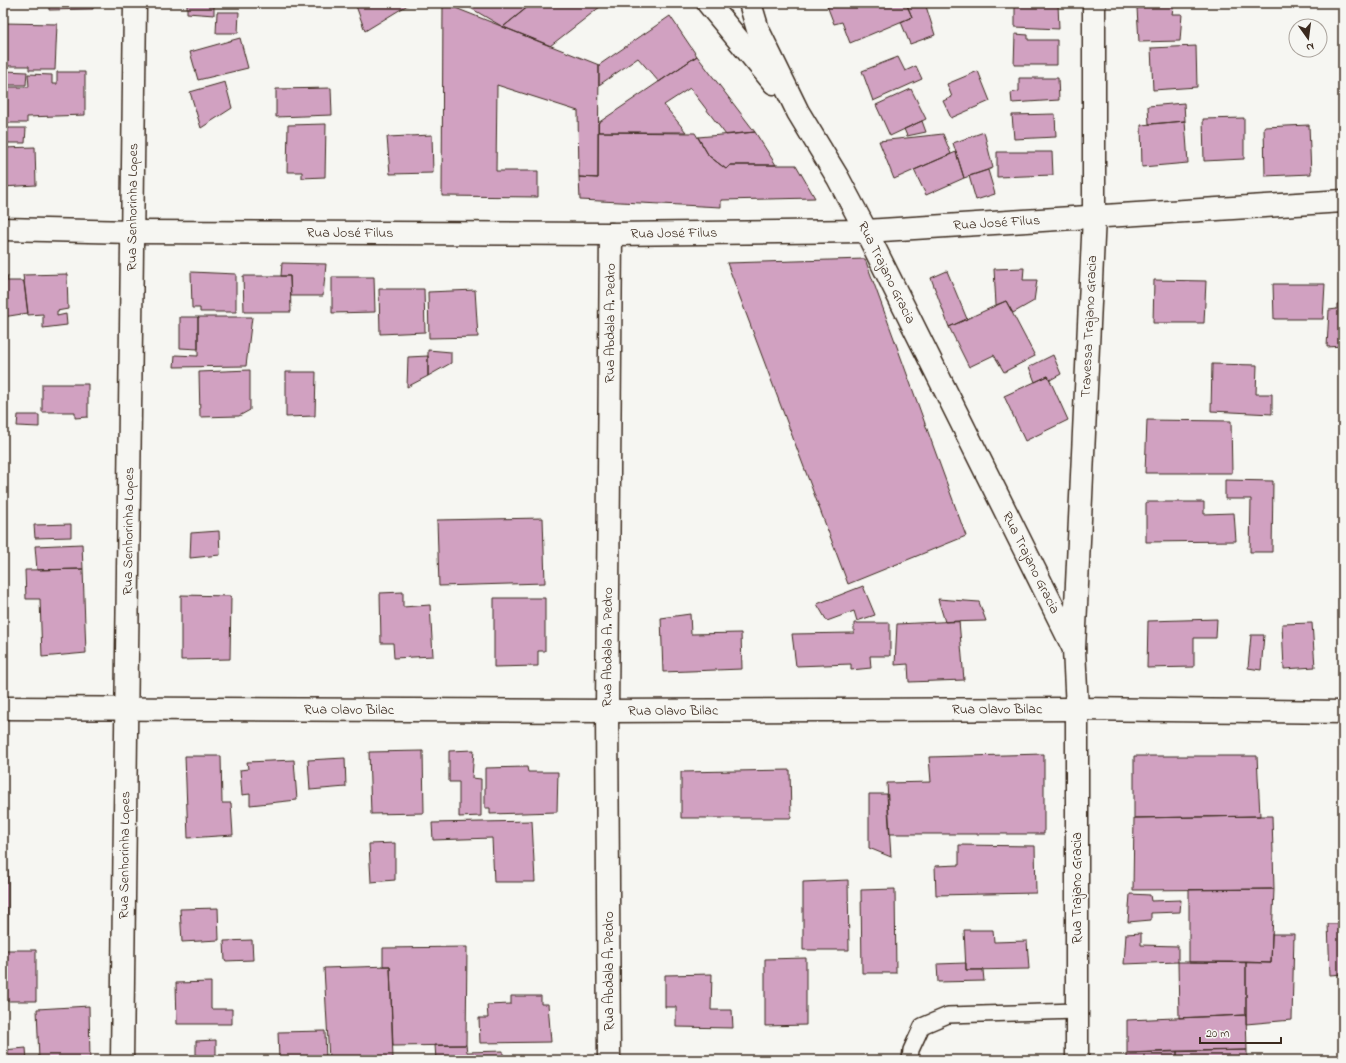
<svg xmlns="http://www.w3.org/2000/svg" width="1346" height="1063" viewBox="0 0 1346 1063" font-family="'Indie Flower',sans-serif">
  <style>
    .building { fill: #d1a1c1; stroke: #3b2a1e }
    .lines { fill: none; stroke-linecap: round; stroke-linejoin: round }
    .lane-casing { stroke: #3b2a1e; stroke-width: 18 }
    .street-casing { stroke: #3b2a1e; stroke-width: 25 }
    .secondary-casing { stroke: #3b2a1e; stroke-width: 25 }
    .lane { stroke: #f6f6f2; stroke-width: 15 }
    .street { stroke: #f6f6f2; stroke-width: 22 }
    .secondary { stroke: #f6f6f2; stroke-width: 22 }
    .labels { text-anchor: middle; dominant-baseline: central; stroke-width: 3.5; stroke-linejoin: round; paint-order: stroke }
    .street-label { font-size: 14px; fill: #3b2a1e; stroke: #f6f6f2 }
  </style>
  <rect width="100%" height="100%" fill="#f6f6f2"/>
  <filter id="ink" filterUnits="userSpaceOnUse"><feTurbulence type="fractalNoise" baseFrequency=".025" numOctaves="2"/><feDisplacementMap in="SourceGraphic" scale="8" xChannelSelector="R" yChannelSelector="G"/><feConvolveMatrix kernelMatrix="1 2 1 2 8 2 1 2 1" color-interpolation-filters="sRGB"/></filter>
  <g filter="url(#ink)">
    <!-- building -->
    <path class="building" d="M49,3H93V9L49,10Z
      M187,3H223V6H214V15L187,13Z
      M355,3H411L365,31Z
      M443,3L599,65L598,178L579,177L578,111L497,85L496,171H538V197L442,196Z
      M462,3H519L525,9L503,27Z
      M533,3H605L550,46L503,27Z
      M826,3H906L912,17L850,43L842,22L834,24Z
      M906,3H925L935,35L910,44L901,22L912,17Z
      M1144,3H1174L1172,14H1182L1180,41L1139,42L1137,8H1143Z
      M1058,4L1059,29L1015,27V5Z
      M217,12H239L238,33H216Z
      M670,16L697,56L659,82L638,58L599,85V65Z
      M3,23L57,24L55,70H29V66H3Z
      M1015,34L1028,35V40H1057V65H1014Z
      M240,38L248,68L198,80L190,52Z
      M1196,46L1197,87L1153,90L1151,48Z
      M697,56L755,132L726,135L690,88L664,105L686,132H598V123Z
      M898,57L905,71L916,66L922,79L873,101L862,71Z
      M5,71L27,72L26,85H4Z
      M978,71L990,101L951,118L943,101L952,97L947,84Z
      M57,72H85V115L27,117V123H3L6,87H29L28,74L52,75V84H57Z
      M1019,78H1058L1059,100L1012,103L1011,93L1019,91Z
      M225,82L232,108L201,128L190,92Z
      M331,88L332,115L276,117V89Z
      M911,89L926,119L890,136L876,105Z
      M1184,103L1185,121L1149,124L1148,106Z
      M1055,114L1056,137L1014,139L1012,115Z
      M1244,118V159L1204,161L1203,119Z
      M922,121L926,132L907,136L904,129Z
      M1185,121L1188,163L1142,167L1141,125Z
      M326,124L325,177L302,178V172H287L288,125Z
      M1309,125L1311,174L1265,176L1264,127Z
      M3,128H26L25,143H3Z
      M598,132L695,133L709,156L726,169L730,165H796L815,198L721,200V207L580,200L579,177L598,178Z
      M755,132L776,165H730L726,169L709,156L698,137Z
      M984,132L993,168L964,178L953,143Z
      M943,134L951,154L894,179L879,141Z
      M432,135L433,173L390,174L387,137Z
      M35,147L36,185L3,187V148Z
      M956,152L964,178L926,195L914,170Z
      M997,152H1052L1053,175L997,177Z
      M988,170L995,194L976,200L969,176Z
      M865,259L966,536L848,584L727,263Z
      M282,263L326,264L323,296H291L290,276H281Z
      M1024,268L1023,280H1037L1034,301L1013,313L1006,301L996,305L994,269Z
      M947,271L967,319L949,327L931,278Z
      M191,272L236,274V312H200V308H192Z
      M67,274L68,309L57,311V316L66,314L67,325L43,328V314L28,315L23,275Z
      M3,276H8L7,281H24L28,313L3,317Z
      M243,276H290L291,312H244Z
      M332,277H374L375,312L332,313Z
      M1154,280L1206,281L1204,323H1153Z
      M1273,284H1325L1323,319H1274Z
      M379,289H424L425,332L380,334Z
      M475,290L478,337L429,338L428,292Z
      M1006,301L1035,356L1004,372L994,355L969,367L949,327Z
      M1337,304H1343V346L1327,347L1329,310L1337,309Z
      M180,317H198V349L180,348Z
      M198,317H252L246,366L174,367L175,355L198,356Z
      M428,350L451,352V363L428,376Z
      M1053,355L1061,374L1050,380L1048,376L1035,382L1029,367Z
      M428,356V376L407,387L408,357Z
      M1212,364L1257,365L1256,394H1272V414L1211,411Z
      M250,370V410L239,416L200,417L199,372Z
      M286,372H316L315,416L286,417Z
      M1048,376L1068,420L1025,441L1004,396Z
      M42,384H88V417L75,418V412H42Z
      M18,415H39V427L17,426Z
      M1147,420L1231,421L1232,473H1145Z
      M1225,480L1273,481L1272,552H1250L1251,499H1225Z
      M1146,502H1204V514L1234,513L1236,541L1146,542Z
      M543,518L545,583L439,586L437,520Z
      M71,524V537L35,538L34,525Z
      M219,531L220,555L190,558L191,533Z
      M82,544L83,569L37,570L35,546Z
      M1342,551H1343V580Z
      M83,569L86,653L42,657L40,599H26L25,570Z
      M863,586L875,615L857,621L854,611L827,621L817,604Z
      M403,592V607L430,605L433,656L394,658L393,643H381L380,593Z
      M181,595L231,596L230,659L181,660Z
      M494,598H545V651H538V666L494,667Z
      M938,599L979,602L986,621L945,622Z
      M1343,609V674H1341Z
      M690,614L691,634L741,633L742,669L663,672L661,618Z
      M1217,619L1216,638H1194V667L1147,668L1148,621Z
      M959,621L964,680L909,682L908,664L895,665L897,624Z
      M854,623H890V656H870L871,668L851,670V664L796,666L792,634L854,633Z
      M1312,623L1315,667L1284,669L1282,624Z
      M1251,635H1264L1261,670L1248,668Z
      M474,750L472,778L481,779V816L459,817V782H449V751Z
      M423,751L424,813L371,814L369,752Z
      M1044,754V834H890L887,783L931,782L929,757Z
      M185,756H221L222,803H231L233,835L188,838Z
      M1134,756H1257L1260,816L1134,818Z
      M345,758L346,787L310,790L308,760Z
      M294,760L297,800L250,805V794L242,795L240,770L248,769L247,762Z
      M527,767L528,772H558L557,812L490,814V808H485V768Z
      M790,770L791,818H681V772Z
      M869,794H887L891,857L869,848Z
      M1260,816H1272L1274,889L1133,890L1134,818Z
      M532,821L535,882H494L492,838L433,840L432,823Z
      M395,843V880L371,882L369,844Z
      M959,845L1035,846L1036,893L936,895L935,866L959,865Z
      M3,871H8V933H3Z
      M848,880L849,950H803V882Z
      M895,889L896,973H862L861,890Z
      M1274,889L1271,963L1189,962V890Z
      M1130,894L1150,895L1151,901L1181,900L1180,912L1151,913V920L1128,922Z
      M218,908L219,940L182,942L180,909Z
      M1328,924H1343V974L1330,975Z
      M964,930H993L994,942L1027,941L1029,969L966,970Z
      M1141,933V945L1178,946V962L1124,964L1126,934Z
      M1272,934H1294L1292,1020L1246,1024V962L1271,963Z
      M252,940L253,960L225,961L224,941Z
      M467,947L466,1045L393,1046L390,966H383V948Z
      M3,950H36V1001H3Z
      M806,958V1025L765,1026V959Z
      M1178,962H1246V1015L1179,1018Z
      M966,963V970H983L984,981L938,982L937,964Z
      M390,966L393,1060H329L324,968Z
      M712,974L711,1010H732L733,1028L676,1027V1007H665V975Z
      M211,982V1009H232V1024H177L176,983Z
      M511,996H541V1004H548L551,1042L480,1043L479,1018H488L487,1005L511,1004Z
      M89,1006L90,1060H39L37,1009Z
      M1246,1015L1247,1050L1127,1053V1020Z
      M325,1031L326,1060H279L278,1032Z
      M216,1040V1060H196V1041Z
      M435,1045H466L467,1052L503,1051V1060H436Z
      M26,1048L27,1060H3V1050Z
      M1247,1050V1060H1177V1051Z
      M1177,1051V1060H1127V1053Z"/>
    <g class="lines">
      <defs>
        <path id="lane" d="M910,1060L911,1050L922,1026L948,1015L1077,1011"/>
        <g id="street">
          <path id="s1" d="M3,229L132,232L611,234L866,231L1343,201"/>
          <path id="s2" d="M1074,649L1094,216V3"/>
          <path id="s3" d="M3,708L607,711L1077,709L1343,712"/>
          <path id="s4" d="M122,1060L135,3"/>
          <path id="s5" d="M609,1060L607,711L611,234"/>
        </g>
        <g id="secondary">
          <path d="M708,3L774,83"/>
          <path id="s6" d="M750,3L758,30L798,112L838,178L866,231L1074,649L1077,709V1060"/>
        </g>
      </defs>
      <!-- lane casing -->
      <use href="#lane" class="lane-casing"/>
      <!-- street casing -->
      <use href="#street" class="street-casing"/>
      <!-- secondary casing -->
      <use href="#secondary" class="secondary-casing"/>
      <!-- lane -->
      <use href="#lane" class="lane"/>
      <!-- street -->
      <use href="#street" class="street"/>
      <!-- secondary -->
      <use href="#secondary" class="secondary"/>
    </g>
  </g>
  <g class="labels">
    <!-- street labels -->
    <g class="street-label">
      <text stroke="none"><textPath href="#s4" startOffset="853">Rua Senhorinha Lopes</textPath></text>
      <text stroke="none"><textPath href="#s1" startOffset="994">Rua José Filus</textPath></text>
      <text stroke="none"><textPath href="#s1" startOffset="347">Rua José Filus</textPath></text>
      <text stroke="none"><textPath href="#s1" startOffset="671">Rua José Filus</textPath></text>
      <text stroke="none"><textPath href="#s6" startOffset="303">Rua Trajano Gracia</textPath></text>
      <text stroke="none"><textPath href="#s5" startOffset="737">Rua Abdala A. Pedro</textPath></text>
      <text stroke="none"><textPath href="#s2" startOffset="323">Travessa Trajano Gracia</textPath></text>
      <text stroke="none"><textPath href="#s4" startOffset="529">Rua Senhorinha Lopes</textPath></text>
      <text stroke="none"><textPath href="#s6" startOffset="627">Rua Trajano Gracia</textPath></text>
      <text stroke="none"><textPath href="#s5" startOffset="413">Rua Abdala A. Pedro</textPath></text>
      <text stroke="none"><textPath href="#s3" startOffset="994">Rua Olavo Bilac</textPath></text>
      <text stroke="none"><textPath href="#s3" startOffset="346">Rua Olavo Bilac</textPath></text>
      <text stroke="none"><textPath href="#s3" startOffset="670">Rua Olavo Bilac</textPath></text>
      <text stroke="none"><textPath href="#s4" startOffset="205">Rua Senhorinha Lopes</textPath></text>
      <text transform="translate(1077 888) rotate(-90)">Rua Trajano Gracia</text>
      <text transform="translate(609 971) rotate(-90)">Rua Abdala A. Pedro</text>
    </g>
  </g>
  <!-- margin -->
  <rect width="1346" height="1063" fill="none" stroke="#f6f6f2" stroke-width="16"/>
  <rect x="8" y="8" width="1330" height="1047" fill="none" stroke="#3b2a1e" stroke-width="1.5" filter="url(#ink)"/>
  <!-- north arrow -->
  <g transform="translate(1308 38) rotate(166)"><circle r="19" fill="#f6f6f2" stroke="#aba49d"/>
  <path d="M0-3L7 15L0 10L-7 15Z" fill="#3b2a1e"/>
  <text y="-6" font-size="11" font-weight="bold" text-anchor="middle" fill="#3b2a1e">N</text>
  </g>
  <!-- scale -->
  <path d="M1200 1037v6h81v-6" fill="none" stroke="#3b2a1e" stroke-width="2"/>
  <text x="1206" y="1037" font-size="12" fill="#3b2a1e" stroke="#f6f6f2" stroke-width="3" paint-order="stroke">20 m</text>
</svg>
